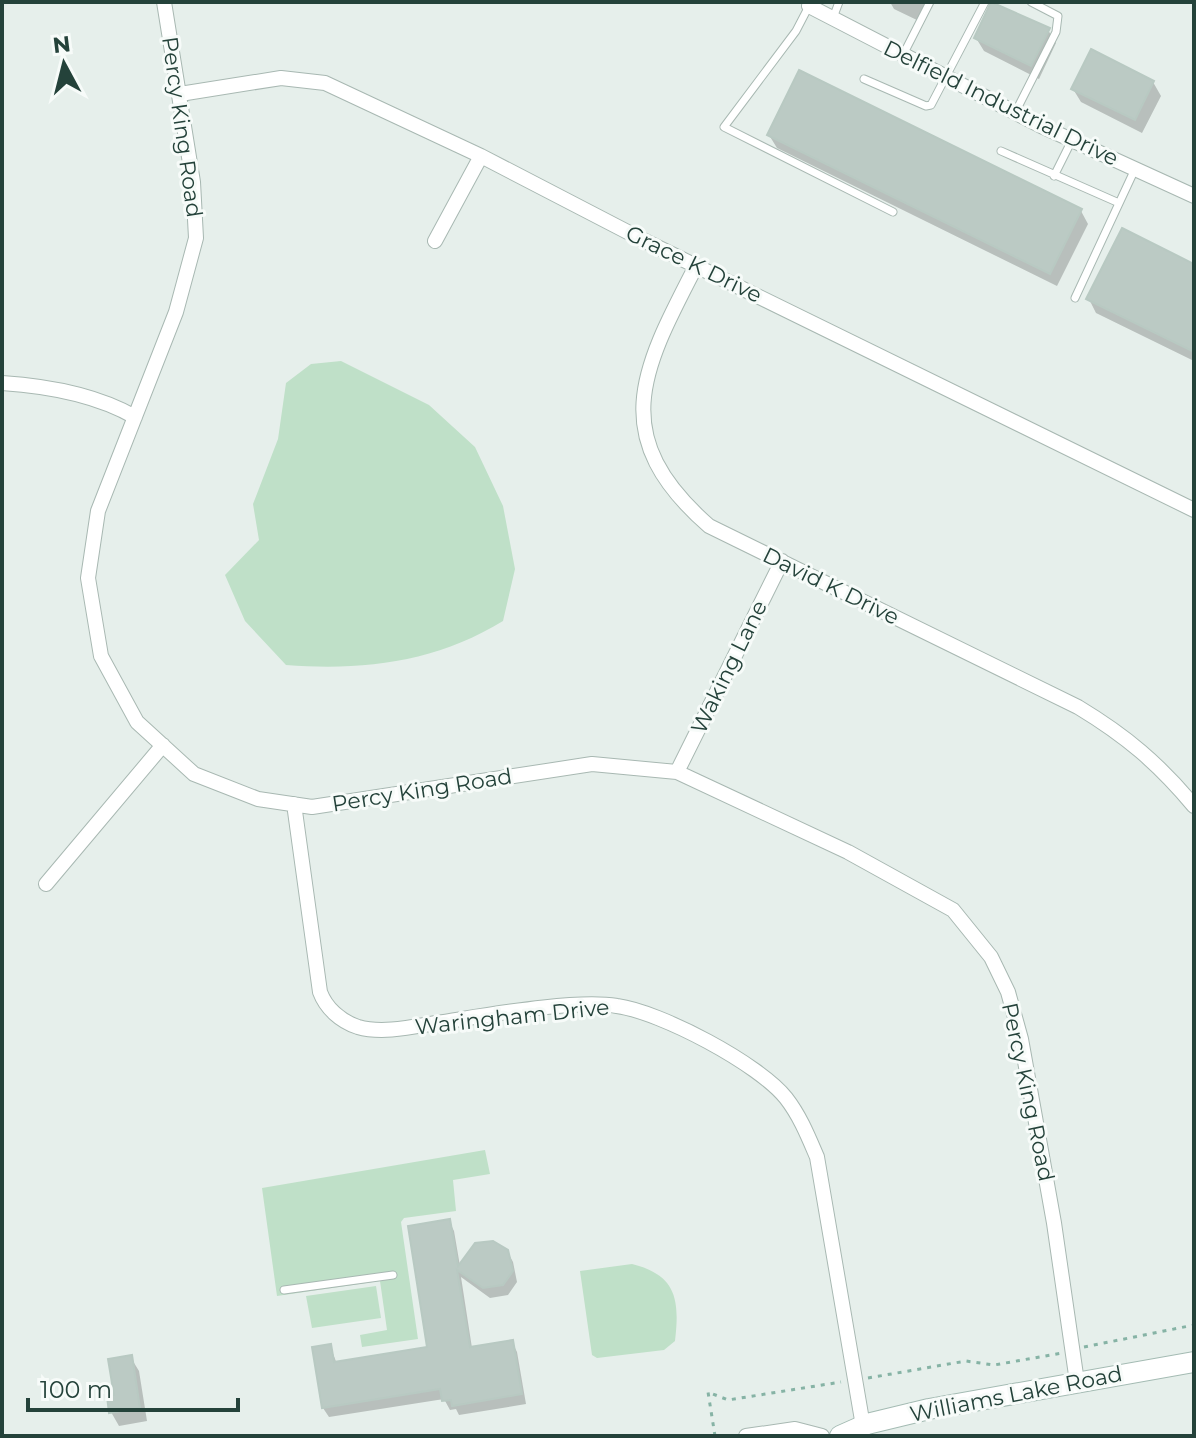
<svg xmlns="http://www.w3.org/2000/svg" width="1196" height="1438" viewBox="0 0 1196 1438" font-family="Montserrat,sans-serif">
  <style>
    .green { fill: #bfe0c8 }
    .shadow { fill: #0003 }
    .building { fill: #bbcac4; stroke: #b8c9c2; stroke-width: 2 }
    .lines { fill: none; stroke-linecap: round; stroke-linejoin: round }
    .lane-casing { stroke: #a8b8b2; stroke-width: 9 }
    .street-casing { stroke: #a8b8b2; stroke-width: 16 }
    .secondary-casing { stroke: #a4bbb3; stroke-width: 22 }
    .path { stroke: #86b3a5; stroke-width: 3; stroke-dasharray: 4 6; stroke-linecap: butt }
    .lane { stroke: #fff; stroke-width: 7 }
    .street { stroke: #fff; stroke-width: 14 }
    .secondary { stroke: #fff; stroke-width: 20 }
    .labels { text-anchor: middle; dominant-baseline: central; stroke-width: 6; stroke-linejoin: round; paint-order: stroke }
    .street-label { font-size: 22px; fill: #24423a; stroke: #f7fbf9 }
  </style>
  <rect width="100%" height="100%" fill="#e6efeb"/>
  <!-- green -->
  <path class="green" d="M341,361L429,405L475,447L503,506L515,569L503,621C436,662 364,671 286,665L245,621L225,575L259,540L253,504L278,439L286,383L311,364Z
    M485,1150L490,1174L453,1180L456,1211L404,1218L401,1222L418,1339L362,1347L360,1335L387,1330L380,1281L277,1296L262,1188Z
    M632,1264C676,1275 680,1299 675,1341L664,1350L597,1358L592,1355L580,1271Z
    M376,1286L381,1318L312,1328L306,1296Z"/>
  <!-- shadow -->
  <path class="shadow" d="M890,2H931L921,22L894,9Z
    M992,2L1048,30L1056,43L1039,79L984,51L976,38Z
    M1153,82L1161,96L1142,133L1081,102L1073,89Z
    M769,135L1081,211L1088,224L1057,286L777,148Z
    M1194,266V361L1096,313L1089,299Z
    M449,1221L454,1231L460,1266L507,1251L513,1262L517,1282L508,1295L490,1298L461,1277L472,1348L512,1342L517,1352L526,1404L459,1415L456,1409L450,1410L444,1399L329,1417L323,1408L330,1346L337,1364L430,1349Z
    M131,1358L139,1371L147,1421L119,1426L111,1412Z"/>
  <!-- building -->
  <path class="building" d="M991,2L1050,28L1031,66L974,38Z
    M1091,49L1154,81L1135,120L1071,89Z
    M799,70L1082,209L1050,274L767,135Z
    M1122,228L1194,264V352L1086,299Z
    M450,1219L458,1266L475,1243L493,1241L508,1250L513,1271L503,1285L483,1288L457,1270L470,1347L513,1340L522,1394L452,1406L451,1400L442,1401L440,1389L322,1408L312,1347L331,1344L334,1362L427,1347L408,1226Z
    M132,1355L140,1408L109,1413L107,1396L114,1395L108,1359Z"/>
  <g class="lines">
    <defs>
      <path id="lane" d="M809,6L796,31L724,127L893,212
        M833,18L839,2
        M903,55L930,2
        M864,79L926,106L931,105L985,2
        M1015,113L1056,32L1058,16L1031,2
        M1001,151L1119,203
        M1054,176L1072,140
        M1075,298L1135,169
        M284,1290L393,1275"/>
      <path id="street" d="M164,2L193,182L196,238L176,312L98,511L88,578L101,656L137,722L194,774L258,799L312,807L592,764L677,772L848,852L953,910L991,957L1008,992L1021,1039L1054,1223L1077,1382
        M809,6L1041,126L1194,196
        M180,94L281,78L325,83L481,156L643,240L1194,510
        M435,241L481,156
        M696,266C642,370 606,436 709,526L1078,707C1126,736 1158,763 1194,806
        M2,383C47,386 95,394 135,417
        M677,772L782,561
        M294,804L320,992C326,1008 340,1021 358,1027C382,1034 412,1027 436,1023C483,1016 573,999 617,1006C661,1012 759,1064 786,1098C800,1116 808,1136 817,1157L863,1426
        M46,884L163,745
        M746,1436L795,1429L822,1436"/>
      <path id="secondary" d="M840,1436L867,1424L929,1409L1194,1362"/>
    </defs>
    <!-- lane casing -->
    <use href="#lane" class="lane-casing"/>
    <!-- street casing -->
    <use href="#street" class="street-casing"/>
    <!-- secondary casing -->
    <use href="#secondary" class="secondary-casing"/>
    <!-- path -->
    <path class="path" d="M1084,1347L1194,1325
      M868,1378L966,1361L994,1365L1062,1353
      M715,1436L708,1392L728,1400L841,1382"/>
    <!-- lane -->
    <use href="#lane" class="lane"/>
    <!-- street -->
    <use href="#street" class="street"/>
    <!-- secondary -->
    <use href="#secondary" class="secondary"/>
  </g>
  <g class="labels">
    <!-- street labels -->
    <g class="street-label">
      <text transform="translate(1001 103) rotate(26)">Delfield Industrial Drive</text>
      <text transform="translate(182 127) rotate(82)">Percy King Road</text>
      <text transform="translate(694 264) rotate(26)">Grace K Drive</text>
      <text transform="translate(831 586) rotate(26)">David K Drive</text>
      <text transform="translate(729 667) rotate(-64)">Waking Lane</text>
      <text transform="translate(422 790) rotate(-9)">Percy King Road</text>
      <text transform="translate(512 1017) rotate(-6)">Waringham Drive</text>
      <text transform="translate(1028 1092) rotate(78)">Percy King Road</text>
      <text transform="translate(1016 1394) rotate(-11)">Williams Lake Road</text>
    </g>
  </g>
  <!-- border -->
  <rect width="1196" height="1438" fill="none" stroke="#24423a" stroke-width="8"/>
  <!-- north arrow -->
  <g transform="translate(64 64) rotate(353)" stroke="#f7fbf9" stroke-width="6" paint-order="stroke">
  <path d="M0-6L14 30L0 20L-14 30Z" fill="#24423a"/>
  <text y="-12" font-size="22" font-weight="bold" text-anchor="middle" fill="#24423a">N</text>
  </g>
  <!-- scale -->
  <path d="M28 1398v12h210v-12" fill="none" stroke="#24423a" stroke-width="4"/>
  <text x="40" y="1398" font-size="24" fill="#24423a" stroke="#f7fbf9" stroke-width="6" paint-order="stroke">100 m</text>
</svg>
